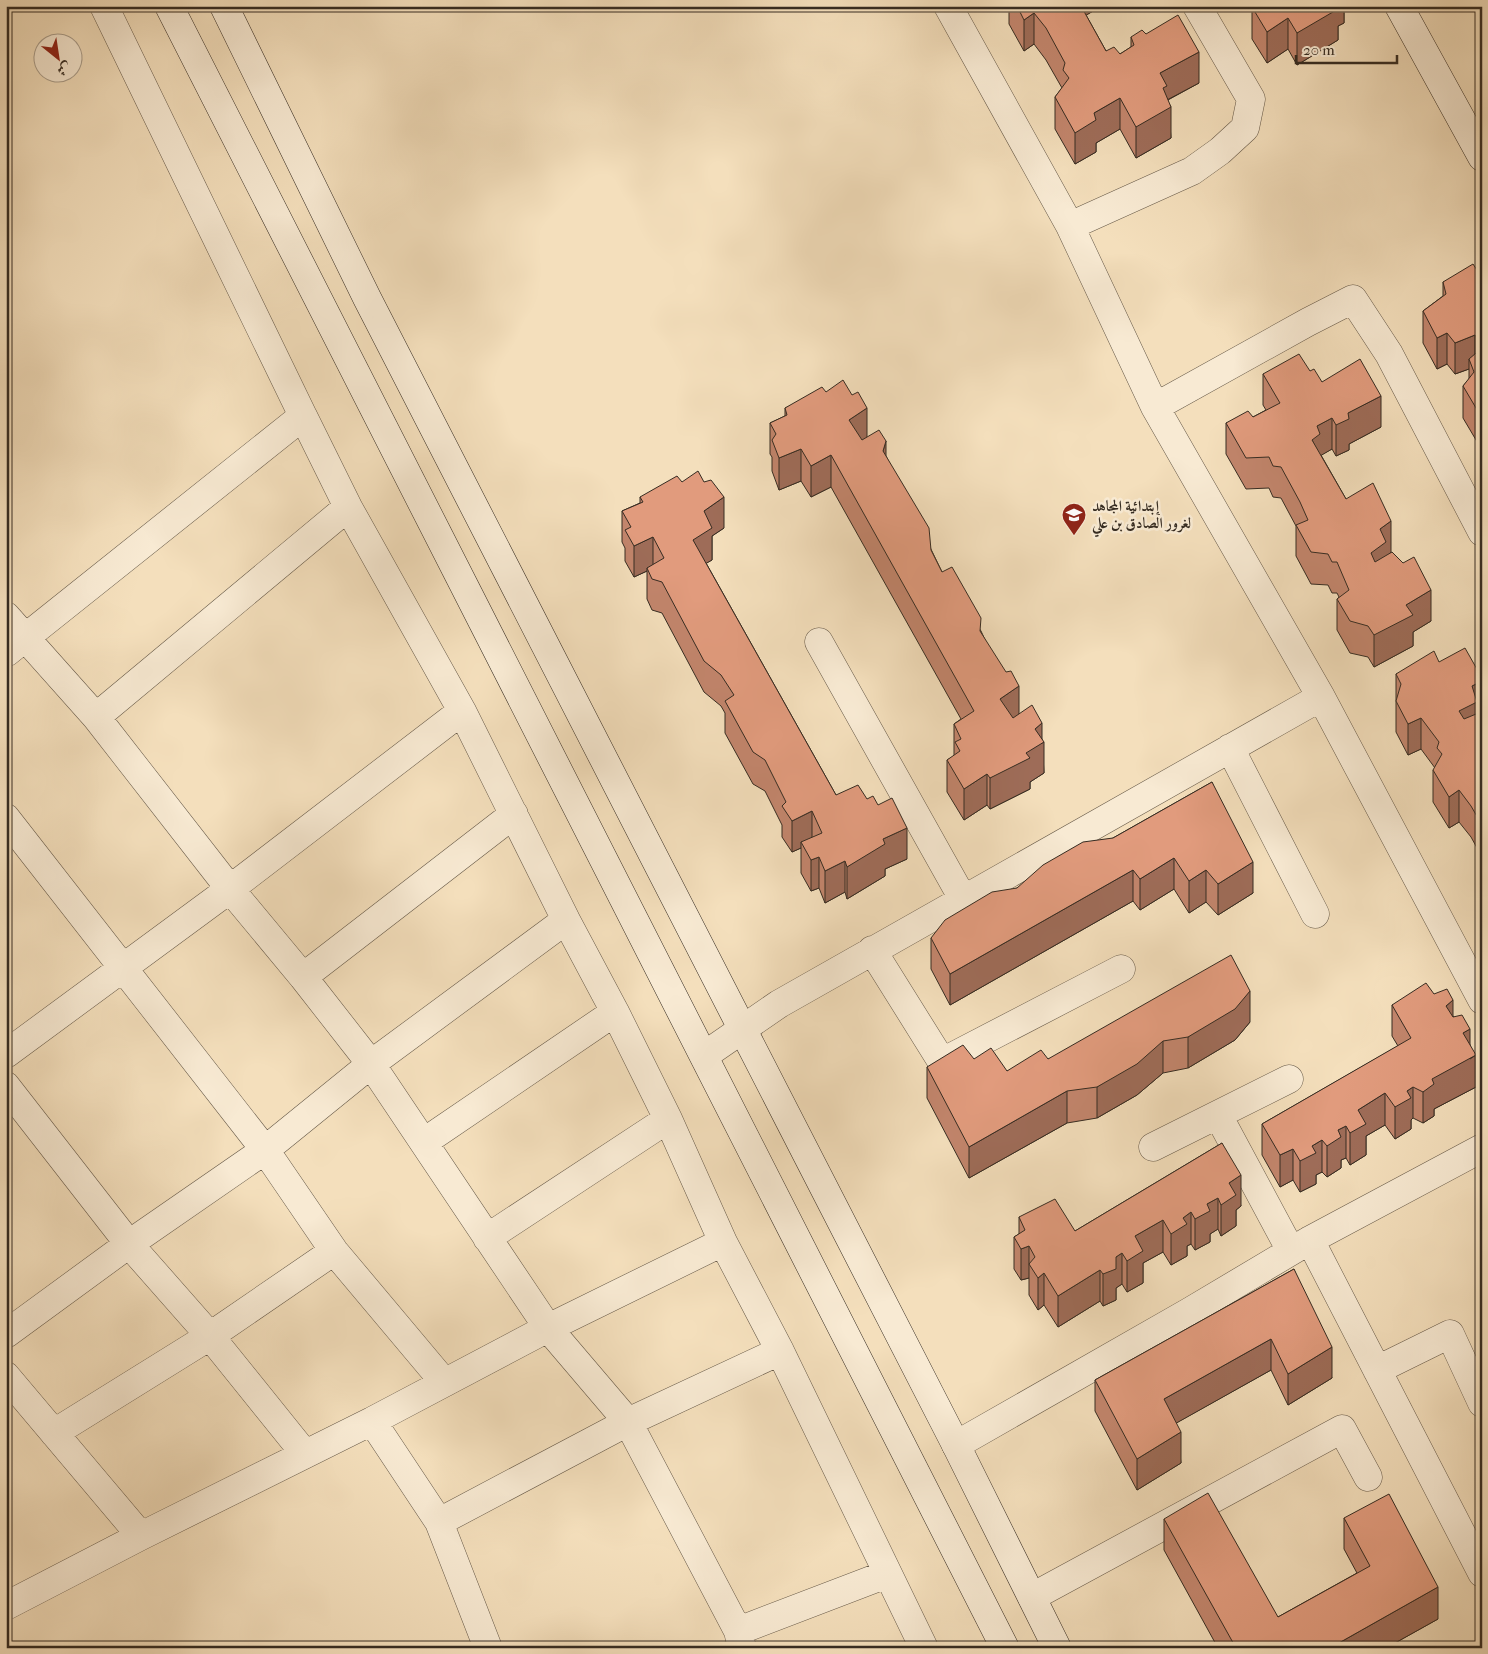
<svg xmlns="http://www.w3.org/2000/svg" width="1488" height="1654" viewBox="0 0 1488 1654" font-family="'IM FELL French Canon',Amiri,serif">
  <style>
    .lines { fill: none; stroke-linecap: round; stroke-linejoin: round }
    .street-casing { stroke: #665948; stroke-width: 29 }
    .secondary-casing { stroke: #362c22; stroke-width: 29 }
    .street { stroke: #f8ead3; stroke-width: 28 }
    .secondary { stroke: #f8ead3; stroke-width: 28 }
    .wall { fill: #c2856c; stroke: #362c22 }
    .shaded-wall { fill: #9e6c58; stroke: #362c22 }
    .building { fill: #e19b7d; stroke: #362c22 }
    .labels { text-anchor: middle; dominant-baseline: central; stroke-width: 5; stroke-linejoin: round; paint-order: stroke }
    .poi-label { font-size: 15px; font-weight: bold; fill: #362c22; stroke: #f8ead3; text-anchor: start }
  </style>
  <rect width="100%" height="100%" fill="#f4dfbc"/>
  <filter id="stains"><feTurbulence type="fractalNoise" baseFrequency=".004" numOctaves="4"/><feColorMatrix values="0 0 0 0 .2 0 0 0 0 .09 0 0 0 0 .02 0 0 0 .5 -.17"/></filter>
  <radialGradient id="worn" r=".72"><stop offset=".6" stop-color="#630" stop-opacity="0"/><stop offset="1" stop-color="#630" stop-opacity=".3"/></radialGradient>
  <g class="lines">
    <defs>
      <path id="street" d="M104,6L303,416
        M948,6L1070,226L1155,407L1321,697L1482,1000
        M1070,226L1192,171L1220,151L1245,128L1251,99L1197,6
        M1155,407L1308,322L1353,299L1389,354L1482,532
        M6,616L96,717L230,889L303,977L371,1064L548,1328L628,1422L738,1631L742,1648
        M819,642L963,899
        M6,653L303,416L348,507L462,711L566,920L615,1012L668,1119L723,1242L780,1351L924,1648
        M96,717L348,507
        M1230,748L1315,914
        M6,818L265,1150L334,1251L444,1382
        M872,950L942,1062L1121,969
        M303,977L514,814
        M6,1054L230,889L462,711
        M705,1055L779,1004L1321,697
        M6,1086L129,1244L210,1336L305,1454
        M1218,1115L1291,1251
        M424,1142L615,1012
        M1153,1147L1289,1079
        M487,1238L668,1119
        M1310,1240L1482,1573
        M6,1334L129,1244L265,1150L371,1064L566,920
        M1377,1370L1450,1334L1482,1403
        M6,1376L141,1536
        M372,1421L439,1522L488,1648
        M54,1433L210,1336L334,1251
        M956,1445L1189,1312L1310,1240L1482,1148
        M439,1522L628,1422L780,1351
        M1032,1597L1342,1429L1368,1477
        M6,1606L141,1536L372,1421L548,1328L723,1242
        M738,1631L887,1574"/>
      <path id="secondary" d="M169,6L1005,1648
        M224,6L367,298L956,1445L1057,1648
        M1399,6L1482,157"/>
    </defs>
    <!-- street casing -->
    <use href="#street" class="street-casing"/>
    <!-- secondary casing -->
    <use href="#secondary" class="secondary-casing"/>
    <!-- street -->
    <use href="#street" class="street"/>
    <!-- secondary -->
    <use href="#secondary" class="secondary"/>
  </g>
  <!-- wall -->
  <path class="wall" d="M1009,6H1100V7L1086,15L1106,51L1120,54L1131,47V37L1199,83L1168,100L1171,138L1136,158L1120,129L1096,143V152L1075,164L1055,129V97L1062,88L1046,60L1034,44L1024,51L1009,24Z
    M1344,6V23L1338,26V40L1297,65L1288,49L1267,63L1252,39V7Z
    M1482,271V443L1479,445L1463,418V386L1469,379V369L1455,374L1447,364L1437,369L1423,343V311L1443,296V282Z
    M1310,371L1322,382L1381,427L1349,444V450L1336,456L1332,449L1321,455L1346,499L1391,552L1431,621L1413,632V646L1374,667L1368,657L1350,653L1337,630V599L1339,597L1337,593H1332L1328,585L1311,584L1296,556V526L1281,498L1273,497L1269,488L1246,489L1226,454V423L1253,417L1266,410L1263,405V374Z
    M826,392L867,437L886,456L942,572L981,631L1019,714L1042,739L1044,773L1030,782V789L990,809L987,805L964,820L947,792V760L954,756V724L961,719L831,487L811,497L801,481L779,490L772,471V457L770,454V423L785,416V408Z
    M640,497L724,528L712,536V560L706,563L836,795L907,859L885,869V876L847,899L845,892L825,903L819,888L811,891L801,873V848L792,852L782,837V825L765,791L753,784L725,733V713L721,706L704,692L662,613L652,610L647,599V571L634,577L625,561V548L622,542V511L640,503Z
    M1439,662L1482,713V857L1471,837L1459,822L1449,828L1433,802V770L1435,768L1421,749L1408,755L1396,732V674Z
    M1212,782L1253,893L1218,915L1206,902L1189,913L1174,889L1140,910L1133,901L950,1005L931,969V938L1017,888L1113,838Z
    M1482,873V909L1480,906V875Z
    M1434,994L1453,1016L1470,1045L1476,1087L1434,1109V1116L1423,1123L1413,1118L1411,1120V1129L1395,1139L1385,1125L1366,1136V1155L1350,1165L1346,1158L1341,1160V1168L1327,1177L1322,1172L1316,1175V1184L1300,1192L1293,1180L1280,1187L1262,1155V1124L1398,1046L1392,1036V1005Z
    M1250,1022L1235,1040L1188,1068L1163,1073L1137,1095L1097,1118L1067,1123L969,1178L927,1098V1067L974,1059L1007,1071L1048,1059Z
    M1222,1143L1241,1206L1236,1210V1226L1221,1236L1218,1229L1210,1234V1242L1195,1250L1191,1244L1187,1246V1256L1171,1265L1163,1252L1143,1263V1283L1127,1292L1122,1284L1116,1288V1300L1103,1306L1100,1301L1058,1327L1044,1305L1038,1310L1029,1295V1278L1021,1280L1014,1269V1237L1019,1234V1217L1075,1231Z
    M1294,1269L1332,1378L1288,1405L1271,1370L1176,1423L1181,1463L1137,1490L1095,1411V1380Z
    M1482,1485V1520L1480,1518V1486Z
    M1344,1518L1438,1619L1386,1648H1218L1164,1550V1519L1278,1617L1357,1573L1344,1549Z"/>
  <!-- shaded-wall -->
  <path class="shaded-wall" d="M1073,6H1100V7L1073,23Z
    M1333,6H1344V23L1338,26V40L1297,65V33Z
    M1034,13V44L1024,51V20Z
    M1288,18V49L1267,63V32Z
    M1199,52V83L1167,100L1171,107V138L1136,158V127L1160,73Z
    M1120,98V129L1096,143V152L1075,164V133L1094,113Z
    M1447,333V364L1437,369V338Z
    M1475,335V366L1469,359V369L1455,374V343Z
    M1381,396V427L1349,444V450L1336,456V425L1348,413Z
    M867,408V439L849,451V420Z
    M1482,412V443L1479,445V413Z
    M1332,418V449L1320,456L1312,440L1317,426Z
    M886,441V472L883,451Z
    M801,449V481L779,490V458Z
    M831,455V487L811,497V466Z
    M724,497V528L712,536V560L693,571V540L704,511Z
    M1391,521V552L1371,584V553L1380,529Z
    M653,537V568H647V571L634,577V546Z
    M1431,590V621L1413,632V646L1374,667V635L1406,605Z
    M1482,681V713L1459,742V711L1472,686Z
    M1019,686V718L1000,731V699Z
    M1421,718V749L1408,755V724Z
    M1042,723V743L1044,742V773L1030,782V789L990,809V778L1026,753L1035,729Z
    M987,774V805L964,820V789Z
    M1459,790V822L1449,828V797Z
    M812,811V843L801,842V848L792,852V821Z
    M907,828V859L885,869V876L847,899V867L883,839Z
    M819,857V888L811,891V860Z
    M1174,858V889L1140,910V879Z
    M845,861V892L825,903V871Z
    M1253,862V893L1218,915V884Z
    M1133,870V901L950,1005V974Z
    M1206,870V902L1189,913V881Z
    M1250,991V1022L1235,1040L1188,1068V1037Z
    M1453,1000V1031L1446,1006Z
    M1470,1029V1059L1476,1055V1087L1434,1109V1116L1423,1123V1092L1463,1033Z
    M1163,1041V1073L1137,1095L1097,1118V1087Z
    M1413,1087V1118L1411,1120V1129L1395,1139V1107L1407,1091Z
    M1067,1091V1123L969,1178V1147Z
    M1385,1093V1125L1366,1136V1155L1350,1165V1133L1358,1110Z
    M1346,1126V1158L1341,1160V1168L1327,1177V1146L1338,1130Z
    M1322,1140V1172L1316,1175V1184L1300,1192V1161L1312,1146Z
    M1293,1149V1180L1280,1187V1155Z
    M1241,1175V1206L1236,1210V1226L1221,1236V1205L1229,1183Z
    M1218,1198V1229L1210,1234V1242L1195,1250V1219L1207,1204Z
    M1191,1212V1244L1187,1246V1256L1171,1265V1234L1183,1218Z
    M1163,1220V1252L1143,1263V1283L1127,1292V1261L1135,1236Z
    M1029,1246V1278L1021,1280V1249Z
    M1122,1253V1284L1116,1288V1300L1103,1306V1274L1116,1257Z
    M1100,1270V1301L1058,1327V1296Z
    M1044,1273V1305L1038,1310V1278Z
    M1271,1339V1370L1164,1430V1399Z
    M1332,1347V1378L1288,1405V1374Z
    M1181,1432V1463L1137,1490V1459Z
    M1438,1587V1619L1386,1648H1330Z"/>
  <!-- building -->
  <path class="building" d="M1017,6H1081L1106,51L1114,47L1120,54L1134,45L1131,37L1142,30L1146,34L1178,15L1199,52L1160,73L1167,86L1163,88L1171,107L1136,127L1120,98L1094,113L1096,120L1075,133L1055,97L1069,78L1063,70L1065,63L1046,28L1034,13L1024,20Z
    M1253,6H1337L1338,9L1297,33L1288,18L1267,32L1252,7Z
    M1473,264L1479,273L1482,271V412L1479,413L1463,386L1474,372L1469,359L1482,348L1475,335L1455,343L1447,333L1437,338L1423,311L1446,294L1443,282Z
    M1299,354L1310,371L1314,369L1322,382L1360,359L1381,396L1348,413L1349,419L1336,425L1332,418L1317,426L1320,434L1312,440L1346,499L1373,483L1391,521L1380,529L1386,542L1371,553L1375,562L1392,552L1403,563L1414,557L1431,590L1406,605L1413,615L1374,635L1368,626L1350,621L1337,599L1349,590L1337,562H1332L1328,554L1311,552L1296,525L1308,520L1300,502L1281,467L1273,466L1269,457L1246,458L1226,423L1248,411L1253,417L1280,403L1263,374Z
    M843,380L852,395L858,392L867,408L849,420L862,440L879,430L886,441L883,451L929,528L931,550L942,572L952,567L981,618L980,631L1006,672L1011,671L1019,686L1000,699L1013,718L1032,705L1042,723L1035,729L1044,742L1026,753L1030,758L990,778L987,774L964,789L947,760L960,751L955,742L961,739L954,724L974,711L831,455L811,466L801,449L779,458L772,440L776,434L770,423L787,415L785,408L822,387L826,392Z
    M698,471L704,482L711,480L724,497L704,511L712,528L693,540L836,795L858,785L867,799L873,796L878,805L892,798L907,828L883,839L885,844L847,867L845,861L825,871L819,857L811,860L801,842L822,833L812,811L792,821L782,806L786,802L765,760L753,752L725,701L734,695L721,675L704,661L662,582L652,579L647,568L664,558L653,537L634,546L625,530L631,527L622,511L643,502L640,497L677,476L682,482Z
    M1465,648L1482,678V681L1472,686L1477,702L1459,711L1464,719L1481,712L1482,713V825L1471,806L1459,790L1449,797L1433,770L1442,754L1437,748L1439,742L1421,718L1408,724L1396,701L1401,684L1396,674L1434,651L1439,662Z
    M1212,782L1253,862L1218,884L1206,870L1189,881L1174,858L1140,879L1133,870L950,974L931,938L945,920L992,892L1017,888L1043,865L1083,842L1113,838Z
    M1231,955L1250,991L1235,1009L1188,1037L1163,1041L1137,1064L1097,1087L1067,1091L969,1147L927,1067L963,1045L974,1059L991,1048L1007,1071L1041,1050L1048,1059Z
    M1426,983L1434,994L1447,989L1453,1000L1446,1006L1453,1017L1462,1015L1470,1029L1463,1033L1476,1055L1432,1079L1434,1084L1423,1092L1413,1087L1407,1091L1411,1098L1395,1107L1385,1093L1358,1110L1366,1124L1350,1133L1346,1126L1338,1130L1341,1137L1327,1146L1322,1140L1312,1146L1316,1153L1300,1161L1293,1149L1280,1155L1262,1124L1411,1038L1392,1005Z
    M1222,1143L1241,1175L1229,1183L1236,1195L1221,1205L1218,1198L1207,1204L1210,1211L1195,1219L1191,1212L1183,1218L1187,1224L1171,1234L1163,1220L1135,1236L1143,1251L1127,1261L1122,1253L1116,1257V1269L1103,1274L1100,1270L1058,1296L1044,1273L1038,1278L1029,1264L1035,1257L1029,1246L1021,1249L1014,1237L1025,1230L1019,1217L1055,1199L1075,1231Z
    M1294,1269L1332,1347L1288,1374L1271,1339L1164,1399L1181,1432L1137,1459L1095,1380Z
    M1208,1493L1278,1617L1370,1566L1344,1518L1389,1494L1438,1587L1330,1648H1236L1164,1519Z"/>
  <!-- icons -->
  <defs>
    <symbol id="school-pin" viewBox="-11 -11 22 30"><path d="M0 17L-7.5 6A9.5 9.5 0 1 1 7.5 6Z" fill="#8f2418" stroke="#f8ead3"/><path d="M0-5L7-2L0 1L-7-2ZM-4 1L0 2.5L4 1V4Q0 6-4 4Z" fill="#fff"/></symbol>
  </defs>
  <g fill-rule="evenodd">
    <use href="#school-pin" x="1060" y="501" width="28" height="38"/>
  </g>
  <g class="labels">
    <!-- poi labels -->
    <g class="poi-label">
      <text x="1092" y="506">إبتدائية المجاهد<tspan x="1092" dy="17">لغرور الصادق بن علي</tspan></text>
    </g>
  </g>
  <!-- margin -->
  <rect width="1488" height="1654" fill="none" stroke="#f4dfbc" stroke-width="25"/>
  <rect x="8" y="8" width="1473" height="1639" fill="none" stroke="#362c22" stroke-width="2.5"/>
  <rect x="12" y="12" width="1463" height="1629" fill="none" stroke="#362c22"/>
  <!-- north arrow -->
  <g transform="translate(58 58) rotate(150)"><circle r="24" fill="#f8ead3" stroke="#aa9e8c"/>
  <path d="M0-4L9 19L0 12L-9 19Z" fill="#8f2418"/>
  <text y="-8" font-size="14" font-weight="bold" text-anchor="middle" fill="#362c22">ش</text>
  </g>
  <!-- scale -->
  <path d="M1296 55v8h101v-8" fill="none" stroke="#362c22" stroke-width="2.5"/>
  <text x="1303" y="55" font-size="15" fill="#362c22" stroke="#f8ead3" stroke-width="4" paint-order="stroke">20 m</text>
  <rect width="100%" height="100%" filter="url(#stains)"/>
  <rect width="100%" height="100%" fill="url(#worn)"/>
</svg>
